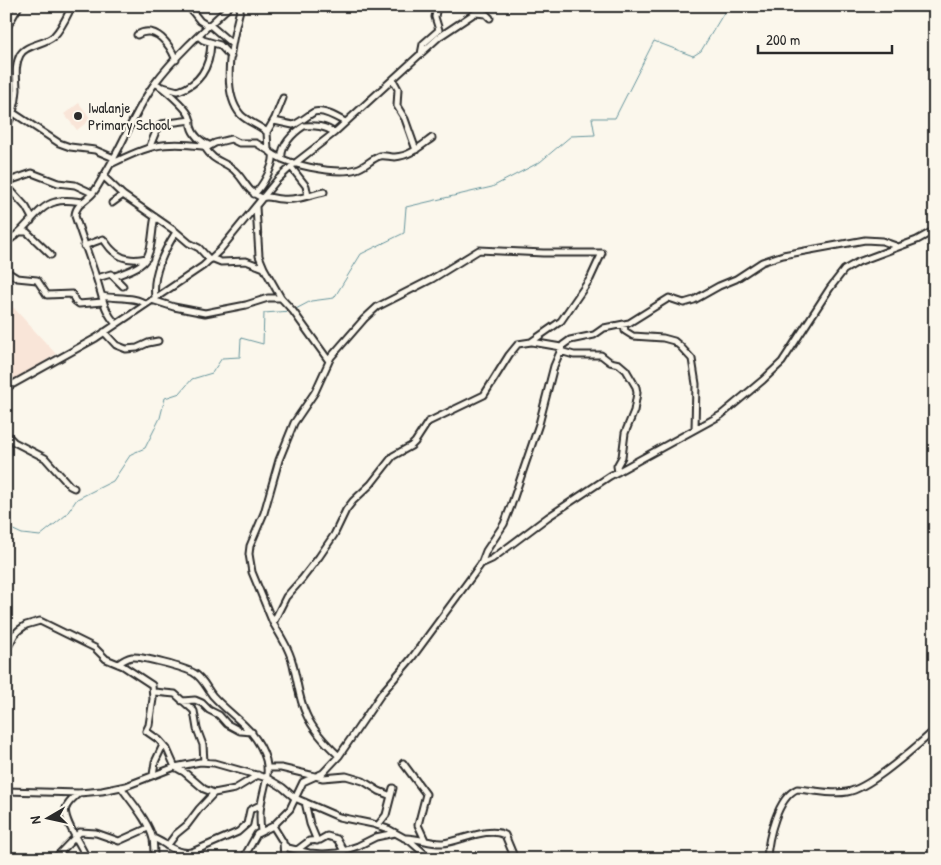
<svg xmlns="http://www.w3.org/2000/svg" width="941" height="865" viewBox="0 0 941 865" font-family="'Patrick Hand',sans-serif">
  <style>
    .built { fill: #f9e5d8 }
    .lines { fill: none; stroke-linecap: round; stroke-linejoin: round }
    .stream { stroke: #65949c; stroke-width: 1 }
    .minor-casing { stroke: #2b2b2b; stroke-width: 9 }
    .minor { stroke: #fbf7ec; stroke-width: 5 }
    .poi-dot { fill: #2b2b2b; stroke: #fbf7ec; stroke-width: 2 }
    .labels { text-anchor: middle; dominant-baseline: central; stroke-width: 4.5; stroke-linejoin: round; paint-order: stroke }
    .poi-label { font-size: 15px; fill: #2b2b2b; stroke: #fbf7ec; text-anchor: start }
  </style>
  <rect width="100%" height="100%" fill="#fbf7ec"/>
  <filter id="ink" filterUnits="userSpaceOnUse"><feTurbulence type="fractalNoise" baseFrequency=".02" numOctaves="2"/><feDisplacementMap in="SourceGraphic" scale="10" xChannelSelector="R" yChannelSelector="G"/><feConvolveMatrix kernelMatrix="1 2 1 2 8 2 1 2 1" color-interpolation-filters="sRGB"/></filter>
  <g filter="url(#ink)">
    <!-- built -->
    <path class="built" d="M79,103L91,119L77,130L64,114Z
      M12,306L56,354L11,383L6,378V311Z"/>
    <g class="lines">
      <!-- stream -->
      <path class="stream" d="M294,310L311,301L334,298L361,254L404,233L406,207L492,187L540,162L571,136L595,135L592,118H615L654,41L693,56L701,51L728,6
        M6,528L7,527L22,534L40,536L66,515L77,499L113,481L131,454L145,448L160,418L165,398L180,393L192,379L212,373L222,358L240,357L241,338L263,344L264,313L291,311"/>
      <defs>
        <path id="minor" d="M188,6L200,21L208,26
          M241,6C233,36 219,90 241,115C248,122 259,125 267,132L268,150C283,165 337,175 356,169C365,167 371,159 380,156C385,155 390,157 395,157C410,156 421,146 432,138
          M475,13L486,14L490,18
          M210,25L232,44
          M6,29L19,6
          M137,35C156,24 170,45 176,60
          M198,36L203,40L220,45L231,57
          M421,54L423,44L439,30L435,17L437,6
          M393,80L398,89L397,106L405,119L416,150
          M155,83C163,87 185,107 189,115C191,119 191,122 191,126C193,135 201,142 209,145
          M163,87L178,91C201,84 210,66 211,43
          M6,108L59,143L70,147L95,150L114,158
          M274,121L293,125C301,122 307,116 314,112C323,109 338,118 345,122
          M6,128C13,116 16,104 17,90C17,79 14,66 20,55C26,44 44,45 54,36C62,28 67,16 72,6
          M267,132L275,118L283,98
          M150,146L157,129L161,124L191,120
          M208,147L215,143L231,139L239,143H256L269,151
          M282,159C280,146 293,133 304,126C313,125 327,126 334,133
          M111,164C148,146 160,141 202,146H204C216,166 225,159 237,173C247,184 247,191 262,198C268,195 274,199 281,199C296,201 310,195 324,192
          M291,167L306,186L308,196
          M103,176L123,195L175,231L189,243L199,248L210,260
          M6,182L32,173L58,183L75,185L92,193
          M6,185L26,207L32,218L31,221
          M254,194C262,187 275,165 273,154
          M112,203L123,195
          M256,207L259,256L264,268L281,298
          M21,232H27L51,255
          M6,242C25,233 36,207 55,202C64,199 74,201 83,202
          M84,246L103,239C106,242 108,246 111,249C121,260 133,261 147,258
          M211,258L221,262L246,261L264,268
          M6,271L17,278L37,280L47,295L72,294L75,301L79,304L103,302
          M115,276C123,273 133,270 140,265C154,256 151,231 155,217
          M97,278L111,274L123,286
          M102,296C114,299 137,296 145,304
          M155,297C152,274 164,251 176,232
          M152,300L174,307L205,313L246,305L268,298H281L293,311L329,361
          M116,324C103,310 102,294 96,277C89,256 82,237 75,216C75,205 86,201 93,193C97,188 100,182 103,177C122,147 134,112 155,83C175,56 205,29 230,6
          M624,324L625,331L633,336L663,338L674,341L680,346L692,359L696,384L695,429
          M104,332L116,345L126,349L137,348L148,343L158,341
          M532,342L561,347
          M560,351L574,355H601L610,362L619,364L626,370L636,387L637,393L634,411L625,433L622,457L617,466L618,472
          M6,388L96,338L203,266L220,250L277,180L294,164L334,133L439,37L475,13L491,6
          M6,434L14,442L45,458L70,486L74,488
          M481,564L486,551L504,524L511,506L539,424L554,366L563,345L570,340L594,335L604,328L629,323L669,298L684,303L694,300L719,286L736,279L762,262L783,255L865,240L882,241L896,246
          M273,623L252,572L249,554L250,546L264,513L279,460L294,423L315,392L331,357L364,319L377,307L432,279L479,250L543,253H602L590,279L561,321L531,342L518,344L509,355L484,395L428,422L415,442L411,446L393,456L371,484L353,501L346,510L334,535L319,557L302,579L286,597L273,623C282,638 291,652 294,669C298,684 299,699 306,714C313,730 326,744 339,756
          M6,651L15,634L19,630L26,625L40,621L95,648L106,659L123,666L152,685L153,699L149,725L146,731L159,740L167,749L175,767L184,772L204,789L214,793
          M118,664C122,661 127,658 132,657C141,656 186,668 194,673C203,678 207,689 213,696C233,718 257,729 266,760C270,776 263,790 261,805C259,814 260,823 261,832
          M154,692L175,694L194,711L197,729L203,745L204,762
          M182,701L195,700L202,703L209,710L219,715L227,724L240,731L252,732
          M403,763L426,794L418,825L425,840
          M267,768H281L323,778L346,776L363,781L379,791L391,796
          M153,775L155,762L163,745
          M121,787C132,803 148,820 153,839C154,845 154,852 154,859
          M6,791L79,793L102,791L126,786L175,767L200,762L214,763L267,778L282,787L295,798L339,817L373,824L388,829L410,841L426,855L435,859
          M79,793C75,797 68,802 66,808C62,819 82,846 87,859
          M305,802L310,824L317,841
          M378,825L386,815L393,788
          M273,826L283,842L284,859
          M153,838C166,843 176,855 192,852L238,832L247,824L250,810L260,805
          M404,838C417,837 430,844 443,843C461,841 489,826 505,835L515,859
          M284,845L288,848L309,853L323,854L337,853L358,846L376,837L395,833
          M167,846L176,834L187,825L199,809L214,793L235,789L258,775
          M297,850L309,841L320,840L327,836L337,839L344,851
          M285,854L291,859
          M54,859L80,832L96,833L119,841L148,828
          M243,859L257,834L273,826L290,809L303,782L323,773L339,756L382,693L411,659L481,564L492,559L548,517L610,476L721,415L763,380L782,362L830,288L844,270L858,262L917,240L935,230
          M767,859C768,839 777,798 797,789C814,790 832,795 847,792C871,788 916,746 935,730"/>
      </defs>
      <!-- minor casing -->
      <use href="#minor" class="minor-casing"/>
      <!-- minor -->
      <use href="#minor" class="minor"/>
    </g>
  </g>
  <!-- markers -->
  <circle class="poi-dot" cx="78" cy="116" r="5"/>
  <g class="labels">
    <!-- poi labels -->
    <g class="poi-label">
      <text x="88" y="107">Iwalanje<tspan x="88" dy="17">Primary School</tspan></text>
    </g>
  </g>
  <!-- margin -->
  <rect width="941" height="865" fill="none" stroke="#fbf7ec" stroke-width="25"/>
  <rect x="12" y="12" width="916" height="840" fill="none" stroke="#2b2b2b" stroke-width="2" filter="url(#ink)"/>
  <!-- north arrow -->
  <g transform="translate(48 818) rotate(261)" stroke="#fbf7ec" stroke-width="4" paint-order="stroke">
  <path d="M0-4L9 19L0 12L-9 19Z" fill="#2b2b2b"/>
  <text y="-8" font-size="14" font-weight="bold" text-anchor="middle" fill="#2b2b2b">N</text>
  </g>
  <!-- scale -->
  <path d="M758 45v8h134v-8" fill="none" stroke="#2b2b2b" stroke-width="2.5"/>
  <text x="766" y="45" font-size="15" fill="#2b2b2b" stroke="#fbf7ec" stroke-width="4" paint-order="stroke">200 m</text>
</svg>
